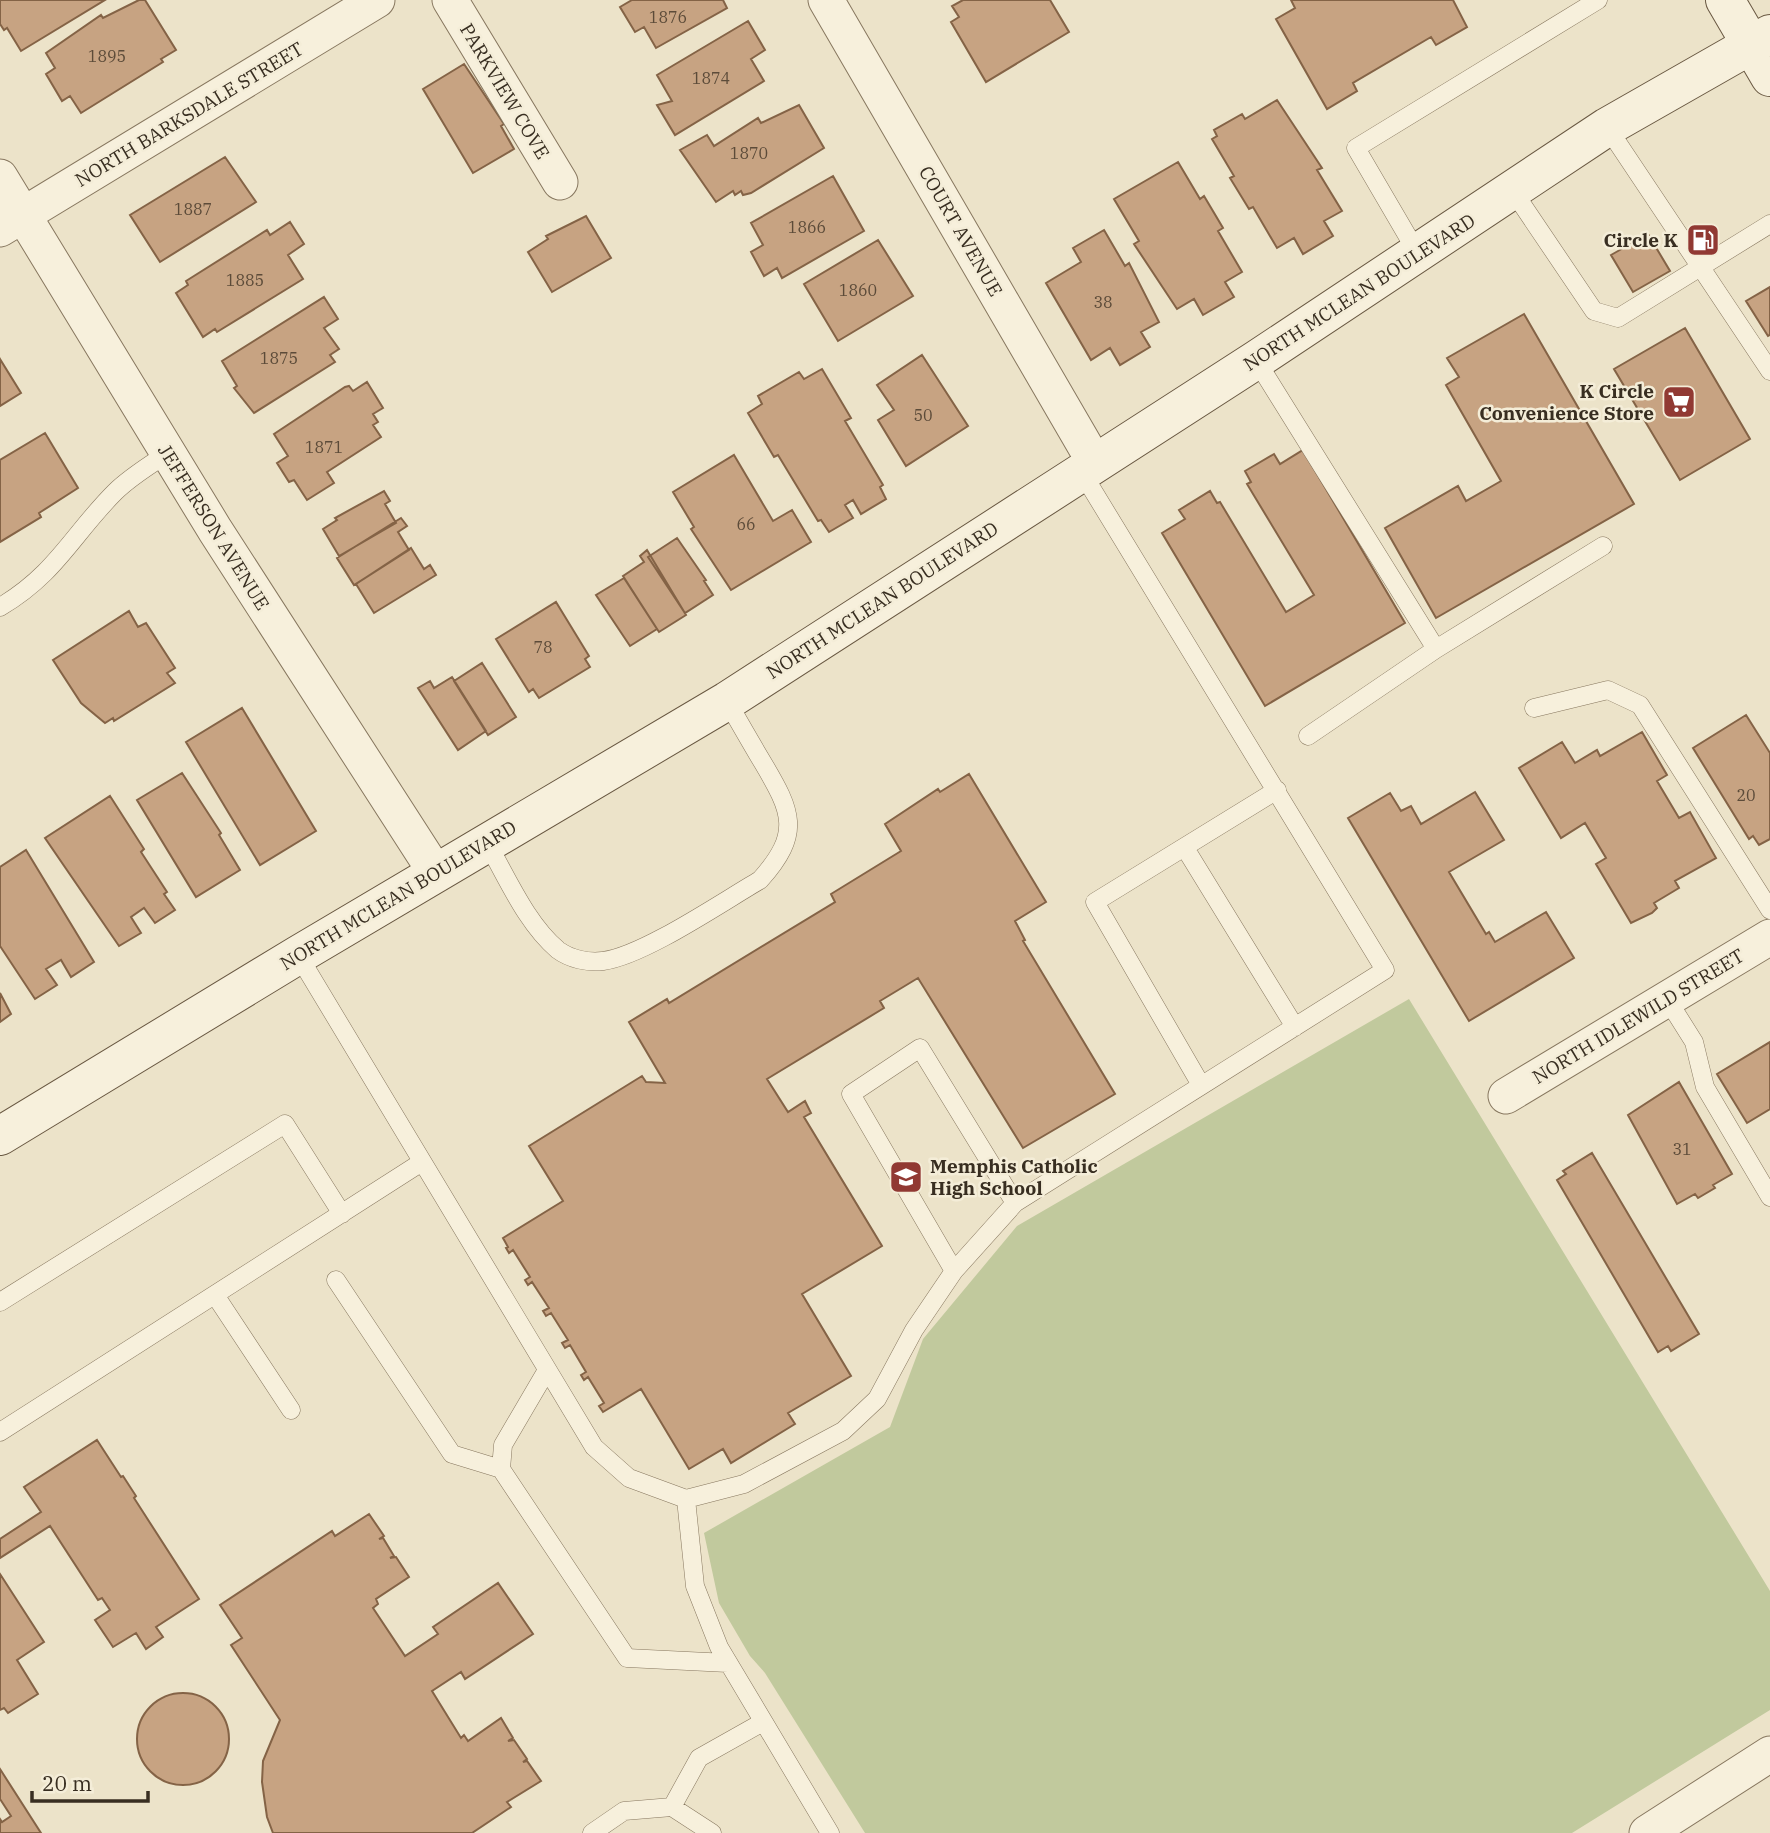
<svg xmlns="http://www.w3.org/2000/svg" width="1770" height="1833" viewBox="0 0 1770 1833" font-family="'IBM Plex Serif',serif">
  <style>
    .park { fill: #c1c99d }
    .building { fill: #c7a382; stroke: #846346; stroke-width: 2 }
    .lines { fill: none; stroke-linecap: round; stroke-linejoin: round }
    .lane-casing { stroke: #87775f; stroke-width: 19 }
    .street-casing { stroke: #87775f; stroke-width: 37 }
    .secondary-casing { stroke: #695842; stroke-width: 40 }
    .lane { stroke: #f7f0dc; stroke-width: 18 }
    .street { stroke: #f7f0dc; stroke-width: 35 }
    .secondary { stroke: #f7f0dc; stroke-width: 38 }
    .labels { text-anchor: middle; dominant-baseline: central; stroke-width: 5; stroke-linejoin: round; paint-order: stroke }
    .number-label { font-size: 16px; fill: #5c4b39 }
    .street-label { font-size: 19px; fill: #382e21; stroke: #f4edd8 }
    .poi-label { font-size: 19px; font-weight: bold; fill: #382e21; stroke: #f4edd8; text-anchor: end }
  </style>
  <rect width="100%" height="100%" fill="#ece3c9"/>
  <!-- park -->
  <path class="park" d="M1409,999L1770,1591V1710L1572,1833H865L765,1673L750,1656L719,1603L704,1533L890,1427L923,1339L1017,1226Z"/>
  <!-- building -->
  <path class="building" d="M0,0H105L21,51L7,28L4,30L0,24Z
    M139,0H145L176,50L161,59L163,62L81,113L70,96L62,101L46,74L55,68L46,53L101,15L103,18Z
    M632,0H723L727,8L656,48L644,27L635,32L620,7Z
    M963,0H1050L1069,32L986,82L951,22L959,17L952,6Z
    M1291,0H1453L1467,27L1436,45L1431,37L1353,83L1357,91L1327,109L1276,19L1295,8Z
    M748,21L765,50L751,59L764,81L675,135L657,105L672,101L657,75Z
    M464,64L504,124L501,126L514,149L473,173L423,89Z
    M1277,100L1322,168L1317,170L1342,211L1324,221L1333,236L1303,254L1294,238L1277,248L1253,207L1249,209L1230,178L1234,176L1212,139L1217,136L1214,130L1242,114L1245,119Z
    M799,105L824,148L751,193L743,195L741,191L735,195L733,191L716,202L680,150L707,135L714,146L758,118L761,123Z
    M225,157L256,202L160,262L130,215Z
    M1178,162L1200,199L1204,196L1223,228L1218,231L1242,272L1225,282L1234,297L1203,315L1194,299L1177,309L1134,244L1139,241L1114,199Z
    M833,176L864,231L782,278L777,268L764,276L751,252L763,245L751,223Z
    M586,216L611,258L552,292L528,252L548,239L546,236Z
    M290,222L304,244L288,255L303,279L217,332L215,329L203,337L176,293L188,285L186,281L267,230L270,235Z
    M1104,230L1125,266L1129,263L1159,322L1141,332L1150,347L1120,365L1110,348L1091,360L1046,283L1081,262L1073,248Z
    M1648,234L1670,271L1633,292L1611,255Z
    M878,240L913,296L838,341L804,284Z
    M1770,287V335L1768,336L1746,301Z
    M324,297L338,319L324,328L339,349L330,355L335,362L254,413L234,388L237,386L222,361Z
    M1524,314L1634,504L1436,618L1385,528L1458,486L1466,501L1501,481L1446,385L1459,377L1447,358Z
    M1685,328L1750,439L1680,480L1614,369Z
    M922,355L968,426L906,466L878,420L894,410L877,385Z
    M0,359L21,393L0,406Z
    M822,369L851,418L845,421L883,485L880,487L886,499L861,514L853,500L845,505L853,518L829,532L821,520L818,521L778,455L774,457L748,413L762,404L758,396L799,372L804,379Z
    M367,382L383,408L373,414L378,422L373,425L381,437L327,472L334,483L307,500L294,480L289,482L277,463L288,456L274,434L345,387L349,386L353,391Z
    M45,433L78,488L39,513L41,517L0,542V460Z
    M1303,450L1405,623L1265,706L1162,533L1185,519L1179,510L1210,491L1217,503L1220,502L1286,612L1314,595L1247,484L1251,482L1245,471L1274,454L1280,464Z
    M734,455L773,521L792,510L811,542L731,590L691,529L694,527L673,492Z
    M384,491L390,501L385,504L396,523L339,556L323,529L337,520L335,518Z
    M401,518L407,526L398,532L409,550L354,585L337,558Z
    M677,538L706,580L704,581L713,595L685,613L648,557Z
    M411,548L424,569L430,565L436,575L374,613L356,584Z
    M647,550L686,615L659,632L623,576L644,562L640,556Z
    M624,578L657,629L630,646L596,595Z
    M556,602L589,656L585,659L590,667L539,698L533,689L529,692L496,639Z
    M129,611L138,627L146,623L175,668L167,673L175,683L114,721L113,718L105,723L81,703L53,660Z
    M482,663L516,717L488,735L454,681Z
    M452,677L486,731L458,750L418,688L430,681L434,688Z
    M242,708L316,831L260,865L186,742Z
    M1746,715L1770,753V839L1759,845L1753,836L1749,839L1693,748Z
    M1642,732L1667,775L1657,781L1679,818L1690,812L1716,858L1675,881L1679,888L1654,903L1657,908L1652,913L1631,923L1596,864L1606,858L1585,823L1561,838L1519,768L1562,742L1575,763L1597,750L1600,756Z
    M182,773L221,833L219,835L240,870L196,897L137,800Z
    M969,774L1046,902L1015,921L1025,940L1023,941L1115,1094L1023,1148L918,978L880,1001L884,1008L767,1079L788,1112L805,1101L811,1113L804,1117L882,1246L802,1294L851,1376L788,1413L795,1424L731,1463L723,1449L689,1469L641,1389L603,1412L599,1406L604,1403L588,1377L584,1380L581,1375L586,1372L570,1345L565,1348L562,1343L568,1340L551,1313L546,1316L543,1311L549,1308L532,1282L528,1285L525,1280L530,1277L513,1250L509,1253L506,1248L508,1247L503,1238L563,1201L529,1146L642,1076L646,1082L665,1083L629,1022L667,999L669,1003L835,902L831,894L901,851L885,824L938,789L940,792Z
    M1475,792L1504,840L1449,872L1486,934L1489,932L1495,942L1546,912L1574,958L1469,1021L1348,818L1390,793L1401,811L1411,806L1421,824Z
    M110,796L144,849L141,852L167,892L164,894L175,910L155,923L144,908L131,917L141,933L119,946L45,838Z
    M26,850L94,962L71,977L61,960L46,969L57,985L35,999L0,946V867Z
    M0,993L11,1014L0,1022Z
    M1770,1042V1109L1747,1123L1717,1074Z
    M1679,1082L1732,1174L1713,1185L1715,1188L1698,1198L1695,1194L1677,1204L1628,1115Z
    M1592,1153L1699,1334L1671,1351L1668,1346L1658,1352L1557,1180L1566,1174L1563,1171Z
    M97,1440L121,1477L123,1476L136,1496L134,1498L199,1599L156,1627L163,1637L146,1649L136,1633L113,1647L95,1620L110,1610L102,1598L98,1600L50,1526L0,1558V1539L41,1512L24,1487Z
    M369,1514L384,1536L379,1539L383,1538L394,1556L390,1558L396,1557L409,1577L376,1599L378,1604L373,1608L405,1656L438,1634L433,1627L498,1583L533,1634L465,1679L461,1672L432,1691L461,1738L464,1735L468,1741L501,1718L513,1738L508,1741L514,1740L527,1759L523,1762L527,1761L541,1781L507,1802L511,1807L472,1833H273L267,1817L262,1782L263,1761L280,1720L231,1645L242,1638L220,1605L332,1531L335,1536Z
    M0,1574L44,1642L17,1660L38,1694L8,1713L4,1708L0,1710Z
    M137 1739a46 46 0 1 1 92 0a46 46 0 1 1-92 0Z
    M0,1769L41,1833H0V1819L2,1822L11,1816L0,1799Z"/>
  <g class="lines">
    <defs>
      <path id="lane" d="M1607,127L1770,371
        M1513,191L1594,311L1618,318L1770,224
        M1418,254L1356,148L1598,0
        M1256,360L1436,649L1308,736
        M0,607C56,574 72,535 115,492C130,477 150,465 168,453
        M1436,649L1603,546
        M1534,708L1608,690L1640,705L1770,910
        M487,843C507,877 526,923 558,950C570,959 588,963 603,961C643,956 722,902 760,880C802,833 792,812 763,763C751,743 739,722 727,701
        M1185,848L1295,1027
        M298,955L594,1447L629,1478L686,1499L744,1484L843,1431L877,1399L914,1330L954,1271L851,1094L920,1048L1015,1203L1385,970L1081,471
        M1667,999L1694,1042L1705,1087L1770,1197
        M1201,1085L1095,902L1277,790
        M954,1271L1015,1203
        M336,1280L452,1454L501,1469L627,1658L728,1663
        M215,1295L291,1410
        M0,1302L285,1124L342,1214
        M0,1432L422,1162
        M501,1469L503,1445L547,1370
        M686,1499L695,1586L719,1647L830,1833
        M672,1807L699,1758L763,1722
        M592,1833L624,1811L672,1807L712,1833"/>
      <path id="street" d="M450,0L560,182
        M826,0L1095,463
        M0,177L215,530L436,873
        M0,229L377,0
        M1506,1096L1770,937
        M1647,1833L1770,1754"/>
      <path id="secondary" d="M1725,0L1770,77
        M0,1136L298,955L727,701L1256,360L1607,127L1770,34"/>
    </defs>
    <!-- lane casing -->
    <use href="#lane" class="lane-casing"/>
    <!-- street casing -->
    <use href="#street" class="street-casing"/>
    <!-- secondary casing -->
    <use href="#secondary" class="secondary-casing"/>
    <!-- lane -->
    <use href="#lane" class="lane"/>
    <!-- street -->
    <use href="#street" class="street"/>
    <!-- secondary -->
    <use href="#secondary" class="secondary"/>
  </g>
  <!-- icons -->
  <defs>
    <symbol id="fuel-square" viewBox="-11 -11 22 22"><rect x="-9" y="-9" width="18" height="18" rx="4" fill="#913933" stroke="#f4edd8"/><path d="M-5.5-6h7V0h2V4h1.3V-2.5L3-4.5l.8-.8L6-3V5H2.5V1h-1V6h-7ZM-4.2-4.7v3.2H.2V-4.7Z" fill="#fff"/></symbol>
    <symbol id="supermarket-square" viewBox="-11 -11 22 22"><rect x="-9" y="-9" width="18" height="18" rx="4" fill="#913933" stroke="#f4edd8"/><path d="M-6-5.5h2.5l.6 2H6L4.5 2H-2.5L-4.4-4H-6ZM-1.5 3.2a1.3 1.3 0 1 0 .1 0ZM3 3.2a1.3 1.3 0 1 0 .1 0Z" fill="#fff"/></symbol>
    <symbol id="school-square" viewBox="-11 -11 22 22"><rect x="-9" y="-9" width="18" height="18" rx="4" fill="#913933" stroke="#f4edd8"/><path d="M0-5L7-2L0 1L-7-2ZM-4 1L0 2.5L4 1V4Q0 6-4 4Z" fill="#fff"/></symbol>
  </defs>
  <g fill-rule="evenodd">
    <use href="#fuel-square" x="1684" y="221" width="38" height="38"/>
    <use href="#supermarket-square" x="1660" y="383" width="38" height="38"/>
    <use href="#school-square" x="887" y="1158" width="38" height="38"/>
  </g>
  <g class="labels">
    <!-- number labels -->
    <g class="number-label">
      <text x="668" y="17">1876</text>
      <text x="107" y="56">1895</text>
      <text x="711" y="78">1874</text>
      <text x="749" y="153">1870</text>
      <text x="193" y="209">1887</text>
      <text x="807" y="227">1866</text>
      <text x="245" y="280">1885</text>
      <text x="858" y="290">1860</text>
      <text x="1103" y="302">38</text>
      <text x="279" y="358">1875</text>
      <text x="923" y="415">50</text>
      <text x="324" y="447">1871</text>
      <text x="746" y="524">66</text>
      <text x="543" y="647">78</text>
      <text x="1746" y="795">20</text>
      <text x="1682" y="1149">31</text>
    </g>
    <!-- street labels -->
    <g class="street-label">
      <text transform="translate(505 91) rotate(59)">PARKVIEW COVE</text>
      <text transform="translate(189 114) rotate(-31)">NORTH BARKSDALE STREET</text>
      <text transform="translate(961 231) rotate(60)">COURT AVENUE</text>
      <text transform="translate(1359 292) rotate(-33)">NORTH MCLEAN BOULEVARD</text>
      <text transform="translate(214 527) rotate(58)">JEFFERSON AVENUE</text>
      <text transform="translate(882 600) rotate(-33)">NORTH MCLEAN BOULEVARD</text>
      <text transform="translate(398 895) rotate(-31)">NORTH MCLEAN BOULEVARD</text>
      <text transform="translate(1638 1016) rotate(-31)">NORTH IDLEWILD STREET</text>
    </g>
    <!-- poi labels -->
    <g class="poi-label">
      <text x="1678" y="240">Circle K</text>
      <text x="1654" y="391">K Circle<tspan x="1654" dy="22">Convenience Store</tspan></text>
      <text x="930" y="1166" text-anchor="start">Memphis Catholic<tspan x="930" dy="22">High School</tspan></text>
    </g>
  </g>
  <!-- scale -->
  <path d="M32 1791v10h116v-10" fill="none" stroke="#382e21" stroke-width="3.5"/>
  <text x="42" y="1791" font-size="21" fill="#382e21" stroke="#f4edd8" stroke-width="5" paint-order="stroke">20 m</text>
</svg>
